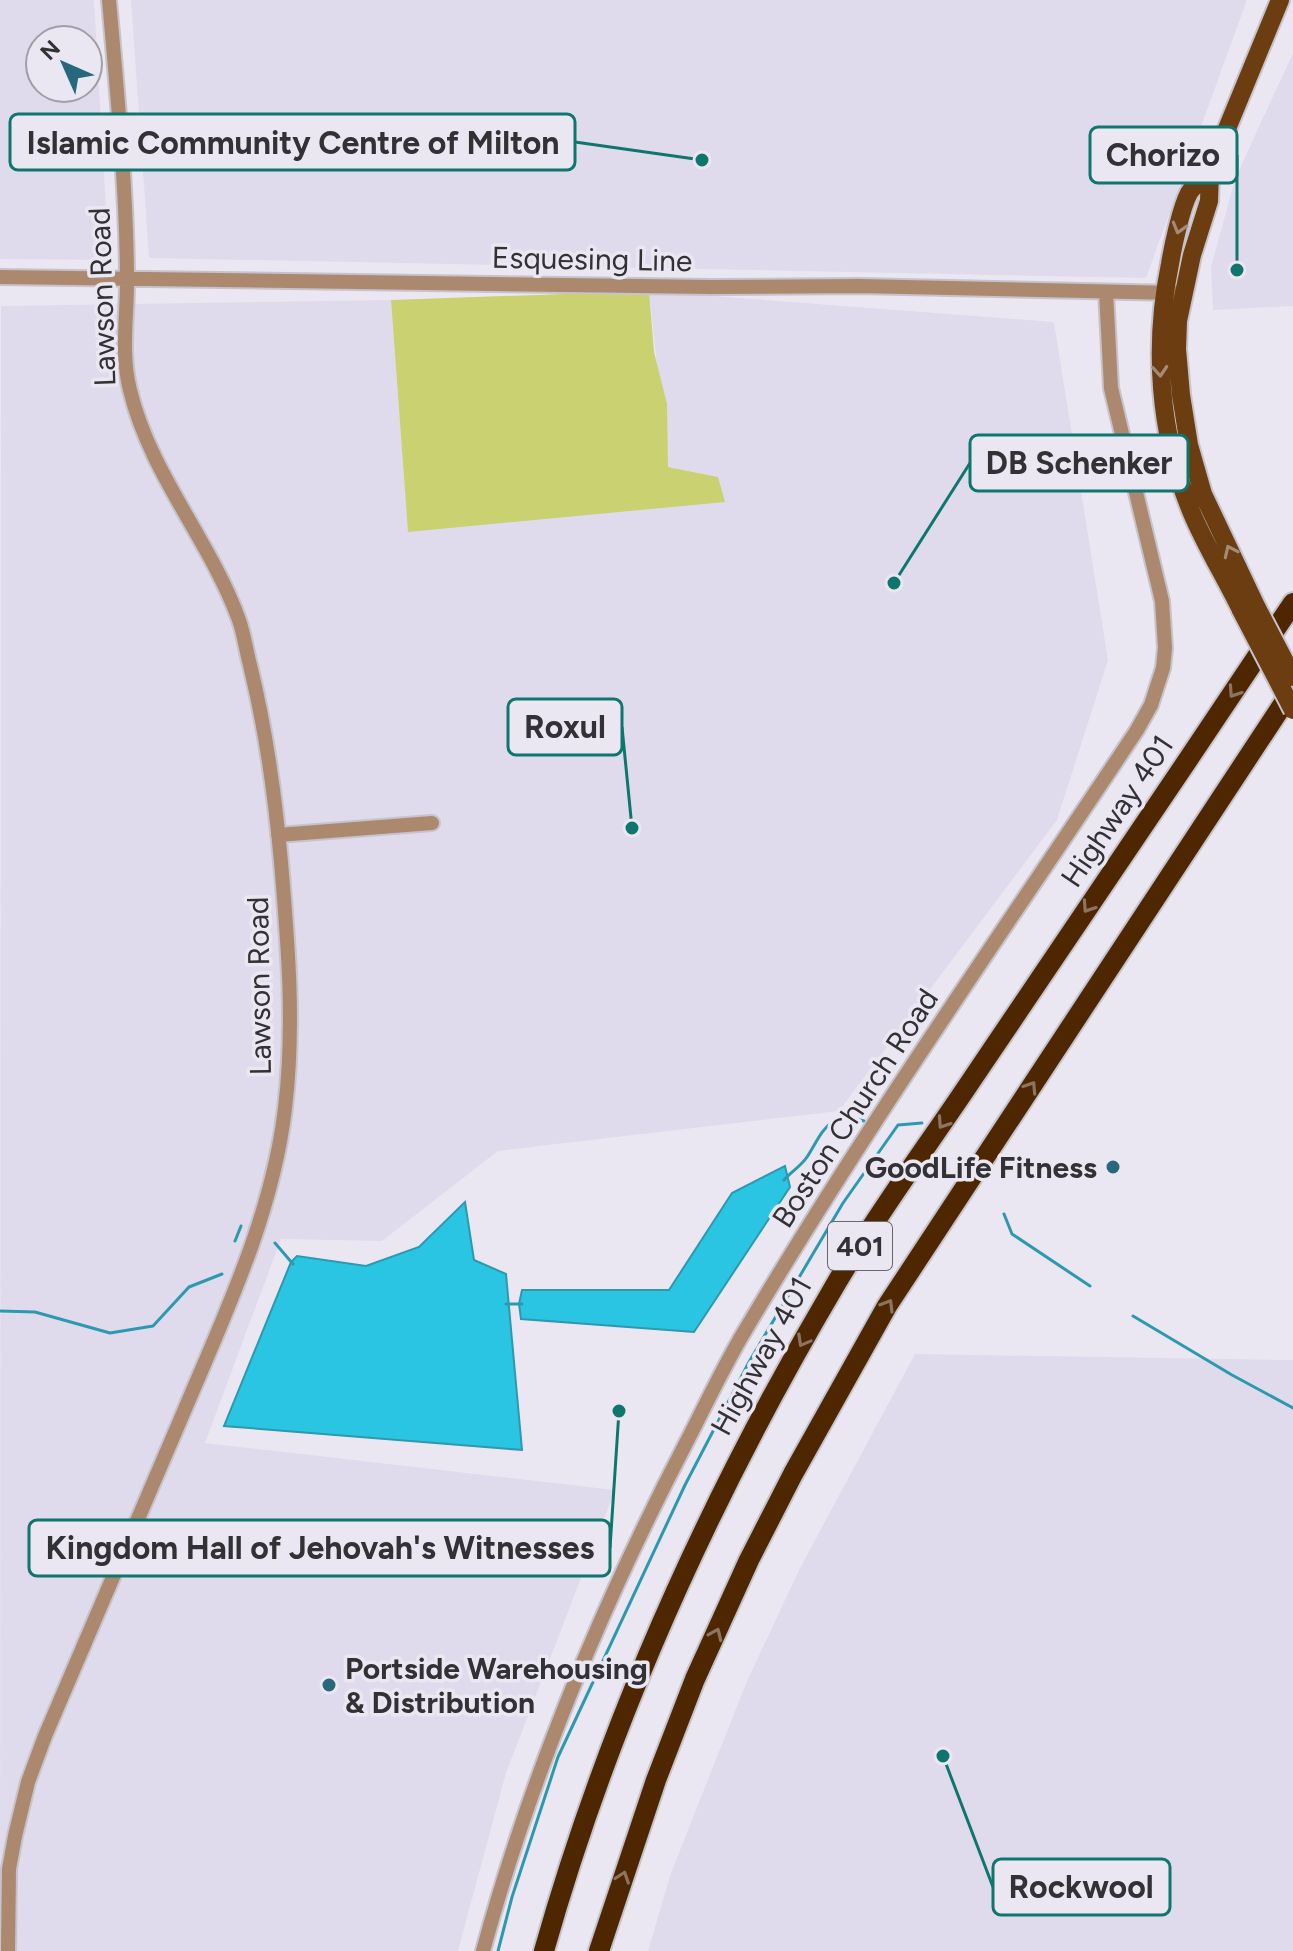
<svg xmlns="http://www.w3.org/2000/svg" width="1293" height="1951" viewBox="0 0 1293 1951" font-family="Figtree,sans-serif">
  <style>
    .built { fill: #e0dbec; fill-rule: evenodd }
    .green { fill: #c9d170 }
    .water { fill: #29c5e3; stroke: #2c99af; stroke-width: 2 }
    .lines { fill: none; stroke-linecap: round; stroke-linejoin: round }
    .stream { stroke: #2c99af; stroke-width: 3 }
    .minor-casing { stroke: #c6c3cc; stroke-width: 18 }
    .major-casing { stroke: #c6c3cc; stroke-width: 22 }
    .highway-casing { stroke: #c6c3cc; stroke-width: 24 }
    .minor { stroke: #ac896e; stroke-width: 14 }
    .major { stroke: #6c3d10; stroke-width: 18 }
    .highway { stroke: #4e2700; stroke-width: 20 }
    .major-bridge-casing { stroke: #c6c3cc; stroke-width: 22; stroke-linecap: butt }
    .major-bridge { stroke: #6c3d10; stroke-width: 18 }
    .oneway { stroke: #a58a76 }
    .oneway2 { stroke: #8d7461 }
    .poi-dot { fill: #28687c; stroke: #ebe7f2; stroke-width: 3 }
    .labels { text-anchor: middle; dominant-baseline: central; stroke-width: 7; stroke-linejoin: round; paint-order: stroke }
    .shield { fill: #ebe7f2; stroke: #6a686e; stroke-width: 2 }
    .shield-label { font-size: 28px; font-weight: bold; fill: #323135 }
    .street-label { font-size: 30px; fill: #323135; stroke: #ebe7f2 }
    .poi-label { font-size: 30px; font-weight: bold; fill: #323135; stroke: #ebe7f2; text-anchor: end }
    .leader { fill: none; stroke: #0f766e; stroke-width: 3 }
    .callout-dot { fill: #0f766e; stroke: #ebe7f2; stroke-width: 3 }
    .callout { fill: #ebe7f2; stroke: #0f766e; stroke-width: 3 }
    .callout-label { font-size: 32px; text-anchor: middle; font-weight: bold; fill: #323135 }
  </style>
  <rect width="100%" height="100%" fill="#ebe7f2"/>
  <!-- built -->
  <path class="built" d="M0,0H94L109,260L0,259ZM40,40H88V88H40Z
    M131,0H1247L1146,278L149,258Z
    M1293,53V306L1213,310L1211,267L1235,179Z
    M649,291L1054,322L1108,660L1057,820L839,1111L498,1151L382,1241L281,1239L205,1443L615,1490L506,1773L458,1951H0L1,306L391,300L408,531L718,477L668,467Z
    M915,1354L1293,1360V1951H648L671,1873L747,1681L800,1568Z"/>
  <!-- green -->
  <path class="green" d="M649,291L654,352L667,404L668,467L718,477L725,502L408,532L391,300Z"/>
  <!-- water -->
  <path class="water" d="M785,1166L790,1187L694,1332L521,1319L519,1304L522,1290H669L732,1193Z
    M465,1202L474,1260L506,1274L522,1450L224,1426L291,1262L297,1256L366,1266L419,1247Z"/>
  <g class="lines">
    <!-- stream -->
    <path class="stream" d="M784,1180C791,1172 801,1166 807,1157C823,1132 828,1110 864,1121
      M1004,1214L1012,1234L1090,1286
      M235,1241L241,1226
      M275,1243L293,1264
      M506,1304H522
      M0,1311L35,1312L110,1333L153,1326L189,1287L222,1274
      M1133,1316L1232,1375L1293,1408
      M498,1951L512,1897L558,1757L685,1485L749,1362L843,1203L898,1125L922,1123"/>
    <defs>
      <path id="minor" d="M0,277L711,287L859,286L1175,293
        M278,835L432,823
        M8,1951L9,1869L15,1836L28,1782L45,1736C92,1627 138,1518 185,1409C226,1312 273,1213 285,1108C295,1026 288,944 281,862C275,795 266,730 250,665C246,650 244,634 239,620C210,540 150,474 130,390C120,351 128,313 127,273C126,182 117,91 109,0
        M483,1951C531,1775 601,1607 685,1445C703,1410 720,1374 740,1339C863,1130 1003,932 1137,730L1151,705L1163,668L1165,648L1162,601L1111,388L1106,292"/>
      <path id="major" d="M1210,170L1209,201L1192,255L1178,321L1177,349L1181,395L1189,445L1203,494L1257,608
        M1241,610C1225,577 1205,545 1191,511C1159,433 1153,346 1170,264C1173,246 1181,208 1189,193C1194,185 1204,177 1210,170L1280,0"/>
      <path id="highway" d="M544,1951C610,1717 713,1492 837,1282C879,1211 929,1144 975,1075C1081,917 1188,761 1293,603
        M599,1951L656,1780L695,1679L749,1560L793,1474L887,1306L1293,689"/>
    </defs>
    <!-- minor casing -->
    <use href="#minor" class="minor-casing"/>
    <!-- major casing -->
    <use href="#major" class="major-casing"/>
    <!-- highway casing -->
    <use href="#highway" class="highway-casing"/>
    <!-- minor -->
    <use href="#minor" class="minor"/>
    <!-- major -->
    <use href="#major" class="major"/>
    <!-- highway -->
    <use href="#highway" class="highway"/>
    <defs>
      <path id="major-bridge" d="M1257,608L1293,677
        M1241,610L1293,710"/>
    </defs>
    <!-- major-bridge casing -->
    <use href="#major-bridge" class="major-bridge-casing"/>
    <!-- major-bridge -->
    <use href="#major-bridge" class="major-bridge"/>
  </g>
  <!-- one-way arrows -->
  <defs><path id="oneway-chevron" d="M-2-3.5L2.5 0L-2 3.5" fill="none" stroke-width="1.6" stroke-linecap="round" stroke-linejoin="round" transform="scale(2)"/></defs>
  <g class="oneway">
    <use href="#oneway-chevron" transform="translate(1179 228) rotate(106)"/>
    <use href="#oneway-chevron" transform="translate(1160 371) rotate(86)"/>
    <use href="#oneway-chevron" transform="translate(1230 551) rotate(-115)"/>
  </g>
  <g class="oneway2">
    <use href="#oneway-chevron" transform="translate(1234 692) rotate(124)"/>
    <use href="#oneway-chevron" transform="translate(1088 907) rotate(124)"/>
    <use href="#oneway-chevron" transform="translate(1031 1087) rotate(-57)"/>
    <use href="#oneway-chevron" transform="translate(943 1123) rotate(124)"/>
    <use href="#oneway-chevron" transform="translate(888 1305) rotate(-59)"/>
    <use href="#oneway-chevron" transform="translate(803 1341) rotate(119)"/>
    <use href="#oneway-chevron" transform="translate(716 1634) rotate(-66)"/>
    <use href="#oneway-chevron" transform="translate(623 1877) rotate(-71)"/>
  </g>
  <!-- markers -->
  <g class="poi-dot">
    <circle cx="1113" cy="1167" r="8"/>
    <circle cx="329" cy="1685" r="8"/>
  </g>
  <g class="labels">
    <!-- shield labels -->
    <rect class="shield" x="828" y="1222" width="64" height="48" rx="6"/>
    <g class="shield-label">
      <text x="860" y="1246">401</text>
    </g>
    <!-- street labels -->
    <g class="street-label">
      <text transform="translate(592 259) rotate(1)">Esquesing Line</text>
      <text transform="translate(102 297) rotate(-92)">Lawson Road</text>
      <text transform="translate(1117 811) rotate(-56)">Highway 401</text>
      <text transform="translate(259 986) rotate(-91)">Lawson Road</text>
      <text transform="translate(855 1108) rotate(-57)">Boston Church Road</text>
      <text transform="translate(761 1356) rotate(-61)">Highway 401</text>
    </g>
    <!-- poi labels -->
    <g class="poi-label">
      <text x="1097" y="1167">GoodLife Fitness</text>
      <text x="345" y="1668" text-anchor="start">Portside Warehousing<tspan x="345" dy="34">&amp; Distribution</tspan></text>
    </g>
  </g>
  <!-- callouts -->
  <path class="leader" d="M702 160L575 142M1237 270L1237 155M894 583L970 463M632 828L622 727M619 1411L610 1548M943 1756L993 1887"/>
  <g class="callout-dot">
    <circle cx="702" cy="160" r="8"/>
    <circle cx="1237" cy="270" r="8"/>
    <circle cx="894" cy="583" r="8"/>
    <circle cx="632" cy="828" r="8"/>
    <circle cx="619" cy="1411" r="8"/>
    <circle cx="943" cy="1756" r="8"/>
  </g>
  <g class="callout">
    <rect x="10" y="114" width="565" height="56" rx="8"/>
    <rect x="1090" y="127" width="147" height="56" rx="8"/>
    <rect x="970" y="435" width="218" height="56" rx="8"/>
    <rect x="508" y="699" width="114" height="56" rx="8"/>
    <rect x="29" y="1520" width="581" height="56" rx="8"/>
    <rect x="993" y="1859" width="177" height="56" rx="8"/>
  </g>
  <g class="callout-label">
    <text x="293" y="154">Islamic Community Centre of Milton</text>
    <text x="1163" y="166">Chorizo</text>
    <text x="1079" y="474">DB Schenker</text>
    <text x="565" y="738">Roxul</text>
    <text x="320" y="1559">Kingdom Hall of Jehovah's Witnesses</text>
    <text x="1081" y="1898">Rockwool</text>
  </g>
  <!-- north arrow -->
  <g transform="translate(64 64) rotate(315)"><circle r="38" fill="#ebe7f2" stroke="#a19ea6" stroke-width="2"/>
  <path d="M0-6L14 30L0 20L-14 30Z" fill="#28687c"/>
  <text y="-12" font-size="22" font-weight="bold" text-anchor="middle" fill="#323135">N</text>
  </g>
</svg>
